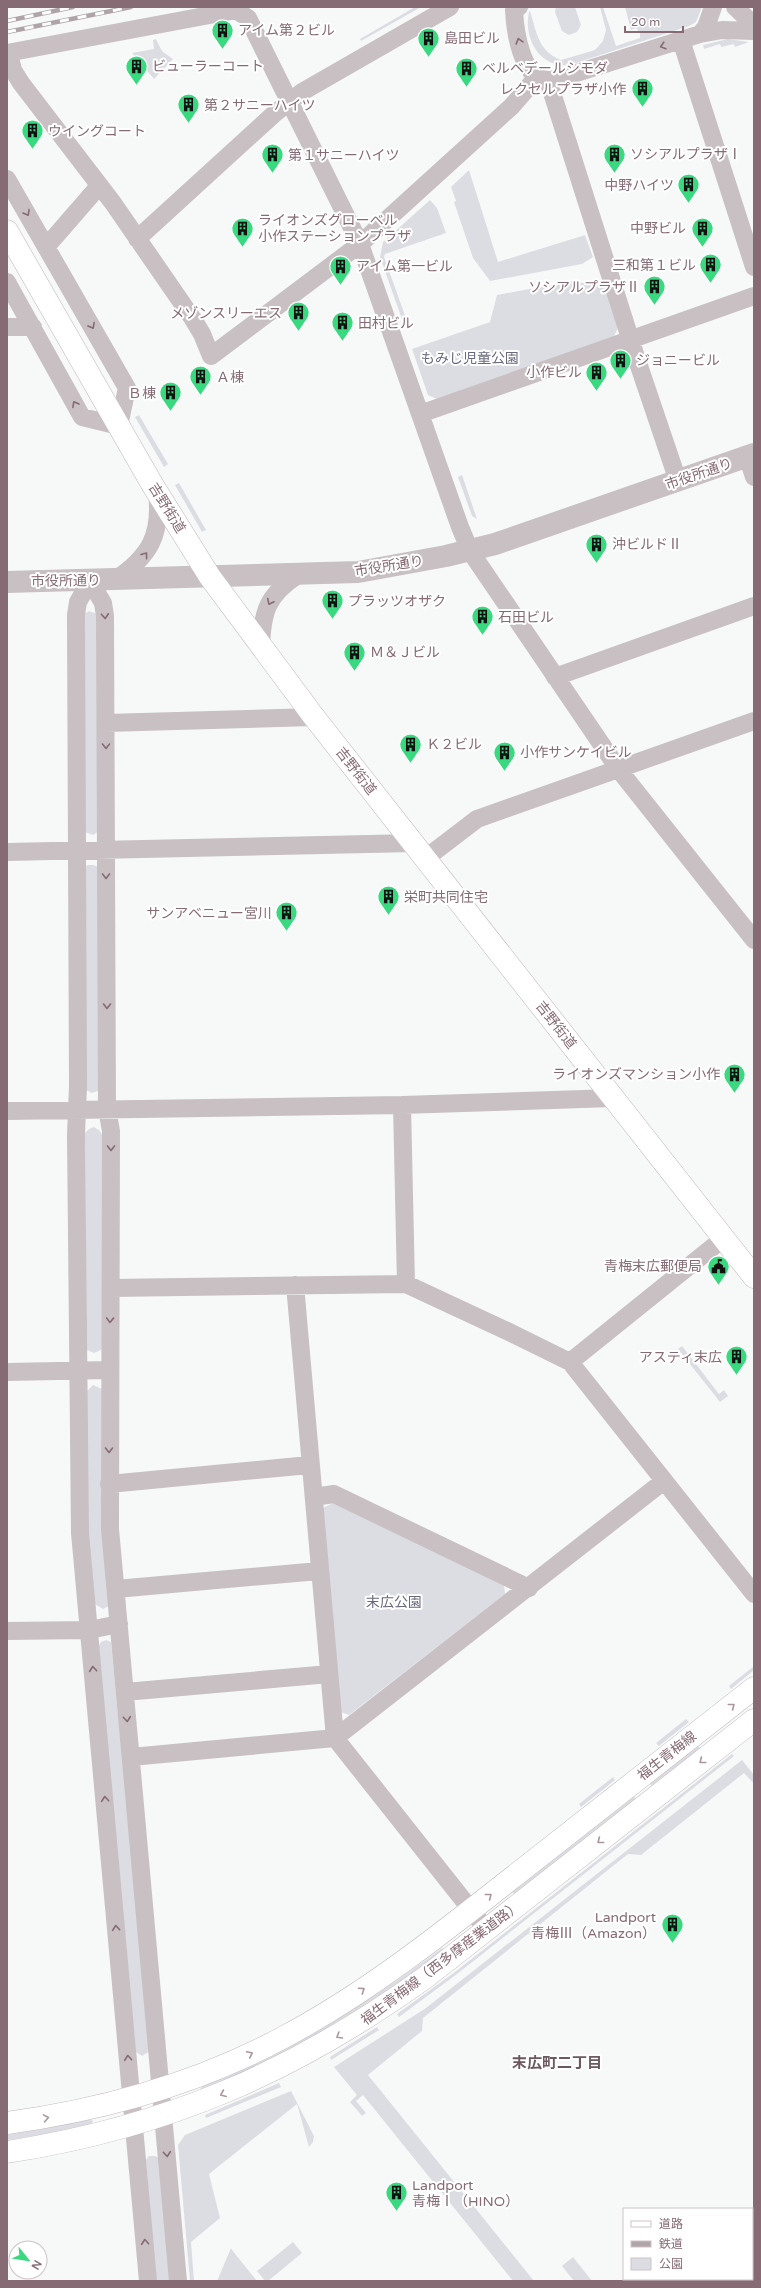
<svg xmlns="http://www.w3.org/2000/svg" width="761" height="2288" viewBox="0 0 761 2288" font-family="'Varela Round','Noto Sans JP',sans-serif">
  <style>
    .green { fill: #dcdde3 }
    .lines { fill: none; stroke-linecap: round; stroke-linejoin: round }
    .secondary-casing { stroke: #bfb5b9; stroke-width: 23 }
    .minor { stroke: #c8c0c3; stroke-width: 18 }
    .tertiary { stroke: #c8c0c3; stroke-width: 22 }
    .secondary { stroke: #fff; stroke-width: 22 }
    .rail-casing { stroke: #afa4a8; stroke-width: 4.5 }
    .rail { stroke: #fff; stroke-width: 3; stroke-dasharray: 9; stroke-linecap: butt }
    .oneway { stroke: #866a74 }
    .oneway2 { stroke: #aa979e }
    .labels { text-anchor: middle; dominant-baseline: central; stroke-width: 4; stroke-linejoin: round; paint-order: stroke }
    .poi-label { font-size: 14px; fill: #866a74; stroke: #fff; text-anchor: start }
    .park-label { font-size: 14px; fill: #69697e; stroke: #fff }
    .street-label { font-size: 14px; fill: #866a74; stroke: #fff }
    .neighbourhood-label { font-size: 15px; font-weight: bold; fill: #6c585f; stroke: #fff }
  </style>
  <rect width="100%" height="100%" fill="#f7f9f9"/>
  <!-- green -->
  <path class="green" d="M415,7H421L361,41L360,39Z
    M556,7H575L581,25L577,32L569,35L562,31L555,12Z
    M600,7H603L616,46L640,38V33L636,28L631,30L625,7H702L696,22L689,26L570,65C540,69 523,38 529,12L530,11C537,33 538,51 561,60L595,50L603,41L606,30Z
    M156,39L162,51L173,59L154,79L132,53L154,49L153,40Z
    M728,39L749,42L735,47L734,44L721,47L720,44L704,49L703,45Z
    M469,170L498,262L585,235L593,257L582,264L490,281L473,258L454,202L456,201L451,187Z
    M430,200L437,208L446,233L385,254L384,257L407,321L403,322L380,257L383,242Z
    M572,281L605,287L618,328L614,336L437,399L428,395L412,349L490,322L497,295Z
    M139,415L168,464L164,467L135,417Z
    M462,475L477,519L472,516L458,477Z
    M179,483L206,530L202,532L175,485Z
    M89,611L97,614L99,831L93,835L85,832L84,614Z
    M88,865H94L98,867L100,1090L92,1093L86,1090L85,867Z
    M94,1127L99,1130L102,1134L103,1347L101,1350L94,1353L87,1350L86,1347L85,1133L89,1129Z
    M682,1346L719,1394L724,1390L728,1396L720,1402L678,1349Z
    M93,1385L102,1389L109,1606L103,1609L93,1603L87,1529L86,1392Z
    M333,1503L504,1585L505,1594L349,1715L341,1712L323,1508Z
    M106,1640L111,1642L150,2051L142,2056L136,2052L98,1647L101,1642Z
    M754,1666V1670L731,1689L729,1686Z
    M686,1719L689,1722L659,1746L656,1743Z
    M698,1745L700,1749L651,1786L650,1782Z
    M732,1754L734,1756L457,1974L399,2017L397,2014L455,1972Z
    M742,1760L754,1775V1784L744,1773L641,1855L628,1854L423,2018L422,2031L368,2075L534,2281H513L363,2095L356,2101L366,2113L362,2116L350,2102L357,2095L334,2067L426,2008Z
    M613,1777L615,1780L581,1807L579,1804Z
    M634,1796L636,1800L516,1894L513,1893L512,1892Z
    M442,1948L446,1950L352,2019L244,2076L200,2090L202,2086C289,2052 367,2004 442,1948Z
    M377,2027L379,2030L331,2060L330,2057Z
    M279,2083L281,2087L206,2118L205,2115Z
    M291,2091L314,2136L313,2142L309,2147L297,2104L209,2174L220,2218L191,2242L194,2281H190L178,2145L185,2135Z
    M90,2119L93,2121L92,2124L48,2134L7,2140V2135Z
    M149,2156H155L159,2158L172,2281H155L146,2160Z
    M293,2242L302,2253L268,2281H265L257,2271Z
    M231,2248L232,2250L257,2281H217Z
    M573,2257L592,2281H574L562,2266Z"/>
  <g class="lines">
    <defs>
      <path id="secondary" d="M7,231L152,484L210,577L314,717L754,1277
        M7,2123C102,2110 199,2083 284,2037C369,1992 446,1930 522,1870C599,1809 677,1749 754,1688
        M7,2152C168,2127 294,2072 426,1977L754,1720"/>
    </defs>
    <!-- secondary casing -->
    <use href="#secondary" class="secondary-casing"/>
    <!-- minor -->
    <path class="minor" d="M519,7L514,10C515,30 521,80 549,80C554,80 561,77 567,76L700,34L722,30L754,31
      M735,7L754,25
      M700,34L706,27L713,7
      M681,40L754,267
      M7,53L231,11H237L248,18L360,244L460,527L470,551L619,770L754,940
      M9,53L13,70L21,83L113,203L193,319L202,334L211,356L360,244L511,107L537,77
      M548,80L636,357L678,481
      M7,179L127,388L119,426L82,417L7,282
      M137,239L274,114L302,92L450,7
      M46,247L99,186
      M7,327H33
      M420,414L754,296
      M747,456L754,477
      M115,580C150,556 162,535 157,492
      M261,648C262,612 267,595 298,575
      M555,677L754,606
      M106,723L314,717
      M7,852L414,843
      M426,858L477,819L754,721
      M402,1105L406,1284
      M7,1111L402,1105L613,1098
      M295,1285L335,1738L487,1930
      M111,1288L406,1284L507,1331L570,1362L754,1594
      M570,1362L724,1238
      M7,1372L109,1370
      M109,1484L309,1465
      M314,1497L334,1494L529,1588
      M116,1589L319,1571
      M7,1631L89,1630L119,1624
      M125,1692L329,1674
      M131,1757L335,1738L664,1481
      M148,2281L80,1533L76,1135L78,1086L76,615L78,602L90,581L103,603L105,616L107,1109L111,1131L110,1529L178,2281"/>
    <!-- tertiary -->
    <path class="tertiary" d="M7,582L358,572L446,556L495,544L754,454"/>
    <!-- secondary -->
    <use href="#secondary" class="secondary"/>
    <defs>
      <path id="rail" d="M7,21L73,7
        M7,32L131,7"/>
    </defs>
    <!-- rail casing -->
    <use href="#rail" class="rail-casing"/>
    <!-- rail -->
    <use href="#rail" class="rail"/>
  </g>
  <!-- one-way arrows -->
  <defs><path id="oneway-chevron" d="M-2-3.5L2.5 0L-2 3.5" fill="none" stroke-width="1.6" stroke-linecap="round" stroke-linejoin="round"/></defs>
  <g class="oneway">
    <use href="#oneway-chevron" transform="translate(519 41) rotate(-106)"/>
    <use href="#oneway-chevron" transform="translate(663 46) rotate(163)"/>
    <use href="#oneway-chevron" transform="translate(27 213) rotate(60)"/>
    <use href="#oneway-chevron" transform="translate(92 326) rotate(61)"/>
    <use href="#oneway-chevron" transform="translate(75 404) rotate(-119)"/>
    <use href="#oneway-chevron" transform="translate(145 555) rotate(-53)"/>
    <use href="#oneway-chevron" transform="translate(270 602) rotate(117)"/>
    <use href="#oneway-chevron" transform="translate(105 616) rotate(86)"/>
    <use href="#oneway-chevron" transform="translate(106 746) rotate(90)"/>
    <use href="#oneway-chevron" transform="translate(106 876) rotate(90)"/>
    <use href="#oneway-chevron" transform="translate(107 1006) rotate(90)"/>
    <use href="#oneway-chevron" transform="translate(111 1148) rotate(90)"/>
    <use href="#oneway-chevron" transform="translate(110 1320) rotate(92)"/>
    <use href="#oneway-chevron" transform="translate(109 1450) rotate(90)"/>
    <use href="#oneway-chevron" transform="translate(93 1669) rotate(-95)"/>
    <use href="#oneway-chevron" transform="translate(127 1719) rotate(85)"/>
    <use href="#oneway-chevron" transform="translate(105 1799) rotate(-95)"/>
    <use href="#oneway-chevron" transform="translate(116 1928) rotate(-95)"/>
    <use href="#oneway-chevron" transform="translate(128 2058) rotate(-95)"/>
    <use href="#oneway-chevron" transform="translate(167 2154) rotate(85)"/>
    <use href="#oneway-chevron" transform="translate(145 2242) rotate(-95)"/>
  </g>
  <g class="oneway2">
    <use href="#oneway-chevron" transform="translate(732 1706) rotate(-38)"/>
    <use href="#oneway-chevron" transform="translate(702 1761) rotate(142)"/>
    <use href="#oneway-chevron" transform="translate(600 1841) rotate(142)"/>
    <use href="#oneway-chevron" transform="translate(489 1896) rotate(-38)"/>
    <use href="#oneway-chevron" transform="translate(362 1990) rotate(-34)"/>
    <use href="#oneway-chevron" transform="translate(339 2036) rotate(149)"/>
    <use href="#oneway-chevron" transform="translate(250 2054) rotate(-25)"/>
    <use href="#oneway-chevron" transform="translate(223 2094) rotate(157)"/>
    <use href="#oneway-chevron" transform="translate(46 2118) rotate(-10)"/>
  </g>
  <!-- icons -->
  <defs>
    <symbol id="building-pin" viewBox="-11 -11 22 30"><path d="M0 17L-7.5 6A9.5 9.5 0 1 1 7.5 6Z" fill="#38d97f" stroke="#fff"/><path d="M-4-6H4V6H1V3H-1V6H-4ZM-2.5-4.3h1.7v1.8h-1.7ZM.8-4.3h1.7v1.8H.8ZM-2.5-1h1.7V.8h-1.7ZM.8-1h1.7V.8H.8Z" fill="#111"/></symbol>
    <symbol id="civic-pin" viewBox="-11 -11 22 30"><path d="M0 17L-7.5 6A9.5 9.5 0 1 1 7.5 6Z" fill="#38d97f" stroke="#fff"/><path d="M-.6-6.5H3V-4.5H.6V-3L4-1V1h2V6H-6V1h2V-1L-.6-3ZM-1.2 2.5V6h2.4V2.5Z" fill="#111"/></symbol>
  </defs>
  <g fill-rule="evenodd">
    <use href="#building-pin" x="210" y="18" width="25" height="34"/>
    <use href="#building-pin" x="416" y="26" width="25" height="34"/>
    <use href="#building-pin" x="124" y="54" width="25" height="34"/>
    <use href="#building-pin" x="454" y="56" width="25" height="34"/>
    <use href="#building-pin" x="630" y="76" width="25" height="34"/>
    <use href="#building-pin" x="176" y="92" width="25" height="34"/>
    <use href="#building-pin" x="20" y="118" width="25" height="34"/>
    <use href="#building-pin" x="602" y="142" width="25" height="34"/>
    <use href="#building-pin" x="260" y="142" width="25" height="34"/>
    <use href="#building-pin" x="676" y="172" width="25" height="34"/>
    <use href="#building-pin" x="230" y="216" width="25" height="34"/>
    <use href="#building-pin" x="690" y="216" width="25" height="34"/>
    <use href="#building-pin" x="698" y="252" width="25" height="34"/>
    <use href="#building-pin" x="328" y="254" width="25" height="34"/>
    <use href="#building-pin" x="642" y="274" width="25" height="34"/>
    <use href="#building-pin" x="286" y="300" width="25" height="34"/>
    <use href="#building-pin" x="330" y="310" width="25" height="34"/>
    <use href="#building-pin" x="608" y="348" width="25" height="34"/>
    <use href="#building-pin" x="584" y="360" width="25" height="34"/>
    <use href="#building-pin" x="188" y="364" width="25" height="34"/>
    <use href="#building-pin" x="158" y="380" width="25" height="34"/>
    <use href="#building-pin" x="584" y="532" width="25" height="34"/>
    <use href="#building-pin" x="320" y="588" width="25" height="34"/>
    <use href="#building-pin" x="470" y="604" width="25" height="34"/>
    <use href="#building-pin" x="342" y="640" width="25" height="34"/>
    <use href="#building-pin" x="398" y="732" width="25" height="34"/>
    <use href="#building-pin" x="492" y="740" width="25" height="34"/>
    <use href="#building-pin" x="376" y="884" width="25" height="34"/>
    <use href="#building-pin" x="274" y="900" width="25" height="34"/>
    <use href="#building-pin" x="722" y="1062" width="25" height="34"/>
    <use href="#civic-pin" x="706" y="1254" width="25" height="34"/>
    <use href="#building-pin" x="724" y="1344" width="25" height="34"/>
    <use href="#building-pin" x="660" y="1912" width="25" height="34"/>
    <use href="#building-pin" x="384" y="2180" width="25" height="34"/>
  </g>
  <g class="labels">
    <!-- poi labels -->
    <g class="poi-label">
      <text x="238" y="30">アイム第２ビル</text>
      <text x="444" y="38">島田ビル</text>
      <text x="152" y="66">ビューラーコート</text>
      <text x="482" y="68">ベルベデールシモダ</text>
      <text x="626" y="89" text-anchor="end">レクセルプラザ小作</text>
      <text x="204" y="105">第２サニーハイツ</text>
      <text x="48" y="131">ウイングコート</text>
      <text x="630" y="154">ソシアルプラザⅠ</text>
      <text x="288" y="155">第１サニーハイツ</text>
      <text x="674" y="185" text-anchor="end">中野ハイツ</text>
      <text x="258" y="220">ライオンズグローベル<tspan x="258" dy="16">小作ステーションプラザ</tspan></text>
      <text x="686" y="228" text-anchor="end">中野ビル</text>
      <text x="696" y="265" text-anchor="end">三和第１ビル</text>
      <text x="356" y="266">アイム第一ビル</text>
      <text x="640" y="287" text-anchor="end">ソシアルプラザⅡ</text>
      <text x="282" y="313" text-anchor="end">メゾンスリーエス</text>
      <text x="358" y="323">田村ビル</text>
      <text x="636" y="360">ジョニービル</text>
      <text x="582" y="372" text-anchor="end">小作ビル</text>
      <text x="216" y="377">Ａ棟</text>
      <text x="156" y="393" text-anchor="end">Ｂ棟</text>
      <text x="612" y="544">沖ビルドⅡ</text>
      <text x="348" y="601">プラッツオザク</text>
      <text x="498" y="617">石田ビル</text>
      <text x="370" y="652">Ｍ＆Ｊビル</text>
      <text x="426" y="744">Ｋ２ビル</text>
      <text x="520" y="752">小作サンケイビル</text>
      <text x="404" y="897">栄町共同住宅</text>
      <text x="272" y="913" text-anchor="end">サンアベニュー宮川</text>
      <text x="720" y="1074" text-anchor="end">ライオンズマンション小作</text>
      <text x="702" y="1266" text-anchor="end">青梅末広郵便局</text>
      <text x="722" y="1357" text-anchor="end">アスティ末広</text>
      <text x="656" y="1917" text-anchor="end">Landport<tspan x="656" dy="16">青梅Ⅲ（Amazon）</tspan></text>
      <text x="412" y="2185">Landport<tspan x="412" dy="16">青梅Ⅰ（HINO）</tspan></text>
    </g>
    <!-- park labels -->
    <g class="park-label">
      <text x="470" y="358">もみじ児童公園</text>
      <text x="394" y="1602">末広公園</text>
    </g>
    <!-- street labels -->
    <g class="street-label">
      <text transform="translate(699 474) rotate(-19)">市役所通り</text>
      <text transform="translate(167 508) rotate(58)">吉野街道</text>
      <text transform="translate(389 566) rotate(-9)">市役所通り</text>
      <text transform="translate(66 581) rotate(-1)">市役所通り</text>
      <text transform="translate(356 771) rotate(52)">吉野街道</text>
      <text transform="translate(556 1025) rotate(52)">吉野街道</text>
      <text transform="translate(667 1756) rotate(-38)">福生青梅線</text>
      <text transform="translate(441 1963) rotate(-37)">福生青梅線（西多摩産業道路）</text>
    </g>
    <!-- neighbourhood labels -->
    <g class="neighbourhood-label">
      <text x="557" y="2063">末広町二丁目</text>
    </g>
  </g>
  <!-- border -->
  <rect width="761" height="2288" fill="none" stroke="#866a74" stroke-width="16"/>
  <!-- legend -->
  <rect x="623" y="2208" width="130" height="72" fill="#ffffff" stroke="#cfc3c7"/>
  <rect x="631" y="2221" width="20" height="6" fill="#ffffff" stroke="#cfc3c7"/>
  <text x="659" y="2228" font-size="12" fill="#866a74">道路</text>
  <rect x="631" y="2241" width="20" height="6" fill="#afa4a8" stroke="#cfc3c7"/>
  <text x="659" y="2248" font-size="12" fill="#866a74">鉄道</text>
  <rect x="631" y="2258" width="20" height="12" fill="#dcdde3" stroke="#cfc3c7"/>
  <text x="659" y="2268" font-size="12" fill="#866a74">公園</text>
  <!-- north arrow -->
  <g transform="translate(28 2260) rotate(120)"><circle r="19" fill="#ffffff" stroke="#cfc3c7"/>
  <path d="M0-3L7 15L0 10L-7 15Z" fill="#38d97f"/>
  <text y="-6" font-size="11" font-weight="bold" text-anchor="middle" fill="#866a74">N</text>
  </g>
  <!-- scale -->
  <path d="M625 26v6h58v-6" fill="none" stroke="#866a74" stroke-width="2"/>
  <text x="631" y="26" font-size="12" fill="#866a74" stroke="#ffffff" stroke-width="3" paint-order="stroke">20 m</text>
</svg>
